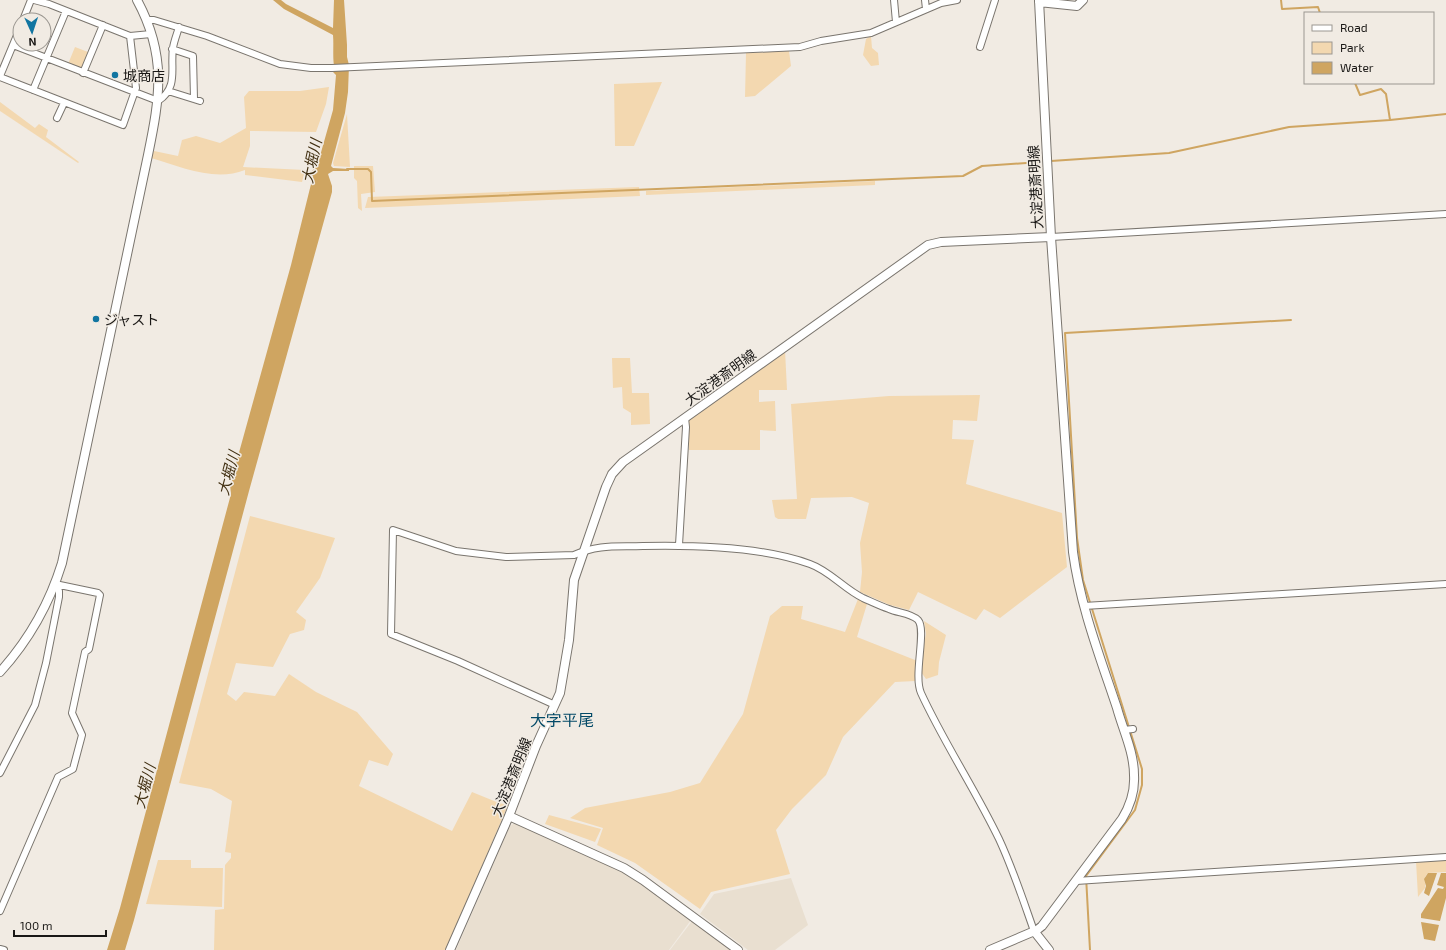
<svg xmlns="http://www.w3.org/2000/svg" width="1446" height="950" viewBox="0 0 1446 950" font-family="'Exo 2','Noto Sans JP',sans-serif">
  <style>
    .built { fill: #e9dfd0 }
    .green { fill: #f3d8b0 }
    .water { fill: #cfa561 }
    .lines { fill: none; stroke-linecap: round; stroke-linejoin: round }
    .stream { stroke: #cfa561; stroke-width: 2 }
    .street-casing { stroke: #7a756e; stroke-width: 8 }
    .secondary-casing { stroke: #7a756e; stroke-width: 10 }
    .street { stroke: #fff; stroke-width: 6 }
    .secondary { stroke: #fff; stroke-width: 8 }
    .poi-dot { fill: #1175a1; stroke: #f1ebe3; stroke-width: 1.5 }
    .labels { text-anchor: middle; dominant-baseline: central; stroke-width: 3; stroke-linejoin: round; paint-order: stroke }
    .poi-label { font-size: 14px; fill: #1a1816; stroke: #f1ebe3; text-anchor: start }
    .street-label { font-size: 14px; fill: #1a1816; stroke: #f1ebe3 }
    .water-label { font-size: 15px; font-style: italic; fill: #412f11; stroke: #f1ebe3 }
    .quarter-label { font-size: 16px; fill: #034967; stroke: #f1ebe3 }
  </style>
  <rect width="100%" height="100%" fill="#f1ebe3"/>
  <!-- built -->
  <path class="built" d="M515,823L617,867L642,882L691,920L669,950H456L510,826Z
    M791,878L808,925L775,950H748L700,914L714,894Z
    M692,921L731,950H670Z"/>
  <!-- green -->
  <path class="green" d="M871,36L872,48L878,53L879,65L871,66L863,55L866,39Z
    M75,47L88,52L83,67L78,68L68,64Z
    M789,51L791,66L755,96L745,97L746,53Z
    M662,82L634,146H615L614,84Z
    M329,87L326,104L316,132L250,131V146L243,167L305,170L302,182L245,175V170C215,182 181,167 151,158L154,151L178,156L182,140L196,136L220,143L246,128L244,97L249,91H300Z
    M0,102L35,128L39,124L48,130L46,137L79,162L78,163L0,111Z
    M347,114L350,167L334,166L333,163Z
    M354,166H373L375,192L361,194L362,211L358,208L357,181L354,178Z
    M875,181V185L646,195V191Z
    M639,187L640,196L365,208L368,197Z
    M785,350L787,390H759V402L775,401L776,431L760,430V450H689V419Z
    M612,358H630L632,393H649L650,424L631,425V413L623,408L622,387L613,388Z
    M889,396L980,395L977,421L953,420L952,439L974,440L966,484L1062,513L1067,567L1000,618L984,609L976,620L918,592L909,610L890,605L860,592L862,572L860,543L869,503L852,497L811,498L806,519H778L775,517L772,500L797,499L791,404Z
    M250,516L335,538L320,578L296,612L306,620L304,630L290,634L273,667L236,663L227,694L236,701L244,692L275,696L289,674L316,692L357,712L393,754L388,766L369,760L359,786L452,831L472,792L499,803L508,805L446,950H214L215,910L224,909L225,865L231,858V853L225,852L232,801L211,789L179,783Z
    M858,599L867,604L857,637L915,660L921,659L926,634L924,621L946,635L939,662L938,675L926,679L921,672L915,673V681L895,682L843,737L826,775L792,809L776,830L790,874L711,892L700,909L635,863L597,845L603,828L570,818L585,808L670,792L700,783L743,714L770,616L782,606H803L801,619L845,632Z
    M549,815L601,829L595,842L545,824Z
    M158,860H191V868H223L222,907L146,904Z
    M1446,860V872L1428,873C1422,879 1426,881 1425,888L1418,897L1416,861Z"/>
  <!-- water -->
  <path class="water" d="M273,0H281L286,4L333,28L334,0H344L347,45V57L349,65L348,92L345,113L331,166L333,168L349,169V171H333L328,174L332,186V192L249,491L134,920L125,950H107L120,908L231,494L230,485L291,265L313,176L310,174L318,163L333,110L336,75L333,72L335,70C332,61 334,46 333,35L284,9Z
    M1428,873H1437L1429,896L1424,893L1426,886L1424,879Z
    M1441,873H1446V898L1440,921L1421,918V914L1438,888L1443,889L1444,887L1437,885Z
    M1421,922L1439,925L1435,941L1424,939Z"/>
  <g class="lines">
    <!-- stream -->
    <path class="stream" d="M1281,0L1282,9L1318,7L1320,13
      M1390,120L1446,114
      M1051,161L1169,153L1289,127L1390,120L1386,94L1381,89L1360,95L1355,83
      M347,169H368L371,172L372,201L963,176L982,166L1040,162
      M1090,950L1086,876L1135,810L1142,785V769L1083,580L1077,538L1065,333L1291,320"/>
    <defs>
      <path id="street" d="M34,0L49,4L130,36L151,34
        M894,0L896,22
        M925,0L926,9
        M23,20L31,0
        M146,20H154L207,36L280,64L311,68H332L800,47L821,41L871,33L941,3L957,0
        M13,45L158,101C179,87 170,68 173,48C174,41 177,34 179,27
        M980,47L995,0
        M172,49L193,56L194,99
        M83,73L103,25
        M0,76L20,28
        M0,77L123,125L136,88L130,36
        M33,90L66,11
        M168,91L200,101
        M57,118L64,103
        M1051,237L1446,214
        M679,545L686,427L685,418
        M1084,606L1446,584
        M555,705L458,661L391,634L393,530L456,551L506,557L574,555C599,544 617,547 643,546C692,545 764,547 810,564C830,571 844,589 863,598C872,602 880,606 889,609C898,613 911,613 918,620C927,630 913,675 921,693C944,743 975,789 999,839C1013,869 1023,900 1034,931
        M1124,730L1133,729
        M0,773L35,705L46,663L59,597V591L55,584
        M1076,881L1446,857
        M0,911L58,777L73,769L82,735L72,713L85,652L89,649L100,595L98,593L55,584
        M0,949L4,950"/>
      <path id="secondary" d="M1039,2L1077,6L1083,0
        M0,672C29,640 49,605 62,563L148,155C160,97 167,55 137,0
        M509,816L624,868L643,880L738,950
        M1034,931L1049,950
        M450,950L509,816L536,746L560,693L569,640L574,580L606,487L612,474L623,462L928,245L941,242L1051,237
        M990,950L1037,930L1042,926L1122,819C1130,806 1135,791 1134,775C1134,752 1123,730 1117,708C1100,657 1080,605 1073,552L1051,237L1039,0"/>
    </defs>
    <!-- street casing -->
    <use href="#street" class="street-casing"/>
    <!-- secondary casing -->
    <use href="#secondary" class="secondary-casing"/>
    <!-- street -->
    <use href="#street" class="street"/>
    <!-- secondary -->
    <use href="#secondary" class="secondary"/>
  </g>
  <!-- markers -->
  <g class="poi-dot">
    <circle cx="115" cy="75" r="4"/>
    <circle cx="96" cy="319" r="4"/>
  </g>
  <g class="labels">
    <!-- poi labels -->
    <g class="poi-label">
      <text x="123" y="75">城商店</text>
      <text x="104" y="319">ジャスト</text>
    </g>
    <!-- street labels -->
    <g class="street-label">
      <text transform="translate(1035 187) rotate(-93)">大淀港斎明線</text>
      <text transform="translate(720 377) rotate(-36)">大淀港斎明線</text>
      <text transform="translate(511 777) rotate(-68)">大淀港斎明線</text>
    </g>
    <!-- water labels -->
    <g class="water-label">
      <text transform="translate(311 161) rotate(-78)">大堀川</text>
      <text transform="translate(228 473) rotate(-75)">大堀川</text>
      <text transform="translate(144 786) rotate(-75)">大堀川</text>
    </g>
    <!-- quarter labels -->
    <g class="quarter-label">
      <text x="562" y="719">大字平尾</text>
    </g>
  </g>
  <!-- legend -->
  <rect x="1304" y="12" width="130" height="72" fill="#f1ebe3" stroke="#9b9791"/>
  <rect x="1312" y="25" width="20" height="6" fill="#ffffff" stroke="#9b9791"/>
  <text x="1340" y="32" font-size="12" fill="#1a1816">Road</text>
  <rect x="1312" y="42" width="20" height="12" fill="#f3d8b0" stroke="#9b9791"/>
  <text x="1340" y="52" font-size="12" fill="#1a1816">Park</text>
  <rect x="1312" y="62" width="20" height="12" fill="#cfa561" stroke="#9b9791"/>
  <text x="1340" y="72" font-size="12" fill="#1a1816">Water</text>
  <!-- north arrow -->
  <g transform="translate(32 32) rotate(177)"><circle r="19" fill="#f1ebe3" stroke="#9b9791"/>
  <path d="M0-3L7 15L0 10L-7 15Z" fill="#1175a1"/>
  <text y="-6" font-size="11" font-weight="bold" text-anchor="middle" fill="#1a1816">N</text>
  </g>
  <!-- scale -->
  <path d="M14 930v6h92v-6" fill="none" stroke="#1a1816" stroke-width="2"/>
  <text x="20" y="930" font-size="12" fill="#1a1816" stroke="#f1ebe3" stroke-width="3" paint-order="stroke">100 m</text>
</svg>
